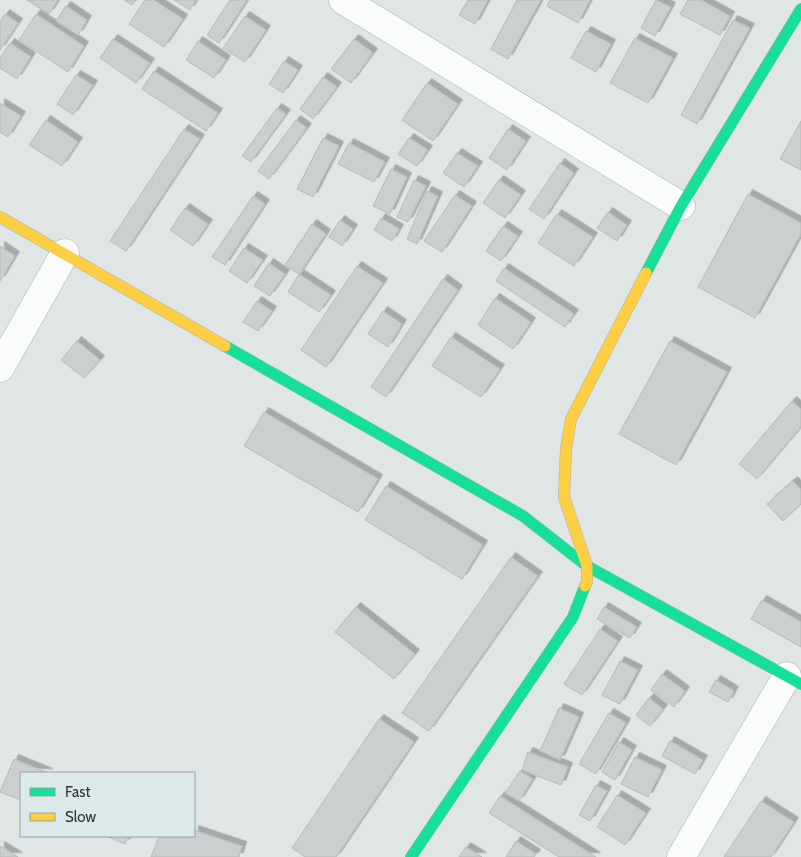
<svg xmlns="http://www.w3.org/2000/svg" width="801" height="857" viewBox="0 0 801 857" font-family="Cabin,sans-serif">
  <style>
    .building { fill: #cbcfcf; stroke: #b6bbbb; filter: url(#shadow) }
    .lines { fill: none; stroke-linecap: round; stroke-linejoin: round }
    .street-casing { stroke: #aeb3b4; stroke-width: 29 }
    .fast-casing { stroke: #aeb3b4; stroke-width: 12 }
    .slow-casing { stroke: #aeb3b4; stroke-width: 12 }
    .street { stroke: #fafbfb; stroke-width: 28 }
    .fast { stroke: #16e098; stroke-width: 11 }
    .slow { stroke: #ffcf43; stroke-width: 11 }
  </style>
  <defs>
    <filter id="shadow"><feDropShadow dx="4.5" dy="-4.5" stdDeviation="0" flood-color="#0004"/></filter>
  </defs>
  <rect width="100%" height="100%" fill="#e0e6e6"/>
  <!-- building -->
  <path class="building" d="M27,0H58L49,14Z
    M124,0H136L132,5Z
    M145,0H154L183,19L164,47L129,24Z
    M174,0H196L190,10Z
    M230,0H247L219,43L207,35Z
    M468,0H488L475,24L459,15Z
    M517,0H541L508,59L491,49Z
    M550,0H590L578,23L547,6Z
    M656,0L671,7L655,36L641,28Z
    M688,0H701L730,16L720,35L680,14Z
    M66,6L87,20L78,35L56,21Z
    M5,14L18,23L0,50V22Z
    M36,14L84,46L68,72L19,40Z
    M245,16L266,30L245,62L223,48Z
    M733,20L750,28L697,124L681,115Z
    M586,31L611,44L596,72L571,58Z
    M635,38L673,58L648,103L610,83Z
    M113,39L150,63L136,83L100,58Z
    M354,39L373,53L351,83L331,69Z
    M198,41L226,60L214,78L186,60Z
    M10,43L31,57L17,79L0,68V58Z
    M284,61L298,70L283,93L269,84Z
    M154,71L218,113L206,131L142,89Z
    M76,75L93,85L73,115L57,104Z
    M323,77L337,87L313,119L300,109Z
    M427,83L458,104L433,141L402,120Z
    M0,103L21,116L8,137L0,132Z
    M277,108L286,114L251,162L242,156Z
    M46,120L78,142L62,166L29,145Z
    M296,120L307,128L269,179L258,171Z
    M801,121V170L780,159Z
    M184,129L200,139L126,251L110,241Z
    M508,129L526,141L507,170L489,158Z
    M323,138L339,146L313,197L297,189Z
    M409,138L428,150L417,166L398,154Z
    M349,143L385,162L374,182L338,164Z
    M457,153L478,166L464,187L443,173Z
    M560,163L574,173L544,219L529,209Z
    M391,169L407,177L390,214L373,206Z
    M414,180L426,186L408,222L397,217Z
    M499,180L521,195L505,218L483,203Z
    M427,191L438,196L417,244L407,239Z
    M748,194L801,223V234L755,318L698,287Z
    M455,195L472,206L442,252L424,241Z
    M253,196L265,204L225,265L212,257Z
    M185,208L208,224L193,246L170,230Z
    M608,212L627,225L617,241L597,228Z
    M557,214L593,237L574,266L538,243Z
    M381,218L399,229L392,241L374,230Z
    M340,220L353,229L342,246L329,237Z
    M312,224L326,234L299,274L285,265Z
    M503,226L518,236L501,261L486,251Z
    M0,246L15,256L0,281Z
    M244,248L263,260L247,283L229,271Z
    M269,263L285,274L270,296L254,286Z
    M357,266L383,283L326,367L301,350Z
    M504,268L574,314L565,327L496,281Z
    M299,274L331,295L319,312L288,292Z
    M443,279L458,290L386,397L371,387Z
    M495,298L531,322L513,349L478,325Z
    M257,301L272,311L258,331L243,322Z
    M383,311L402,324L388,347L368,334Z
    M451,337L500,369L481,397L432,366Z
    M77,341L100,360L84,378L61,360Z
    M670,341L727,372L676,465L619,434Z
    M792,401L801,409V427L757,479L739,464Z
    M264,412L378,479L358,512L244,446Z
    M793,481L801,490V504L783,521L767,504Z
    M386,486L483,545L462,579L365,520Z
    M511,557L538,576L429,731L402,713Z
    M762,600L801,622V647L751,619Z
    M356,607L415,654L394,679L335,632Z
    M604,607L637,627L630,638L597,619Z
    M600,629L618,641L582,695L564,684Z
    M620,661L638,670L620,704L602,695Z
    M662,674L685,691L674,707L651,690Z
    M716,680L734,691L728,702L709,692Z
    M649,698L663,709L650,726L636,715Z
    M559,708L579,717L560,760L540,751Z
    M609,713L626,723L596,774L579,764Z
    M379,719L414,742L336,857H305L292,848Z
    M670,741L703,760L695,774L662,756Z
    M619,742L632,750L615,780L602,772Z
    M528,752L568,767L561,785L522,770Z
    M635,757L662,770L648,797L621,784Z
    M14,759L48,773H21V800L0,792Z
    M520,771L533,779L519,801L505,793Z
    M596,785L607,791L590,821L579,815Z
    M617,795L646,813L625,845L597,827Z
    M500,796L596,857H559L489,813Z
    M761,801L794,822L771,857H724Z
    M194,830L242,846L239,857H151L159,836H194Z
    M106,836H129L125,844Z
    M516,841L536,854L534,857H506Z
    M0,846L18,857H0Z
    M466,847L482,857H459Z"/>
  <g class="lines">
    <defs>
      <path id="street" d="M343,0L681,206
        M0,368L65,253
        M681,857L787,676"/>
      <path id="fast" d="M646,273L681,206L801,9
        M225,346L523,516L587,566L801,684
        M411,857L573,617L585,586"/>
      <path id="slow" d="M0,217L225,346
        M585,586L587,582V566L564,497L566,449L571,419L646,273"/>
    </defs>
    <!-- street casing -->
    <use href="#street" class="street-casing"/>
    <!-- fast casing -->
    <use href="#fast" class="fast-casing"/>
    <!-- slow casing -->
    <use href="#slow" class="slow-casing"/>
    <!-- street -->
    <use href="#street" class="street"/>
    <!-- fast -->
    <use href="#fast" class="fast"/>
    <!-- slow -->
    <use href="#slow" class="slow"/>
  </g>
  <!-- legend -->
  <rect x="20" y="772" width="175" height="65" fill="#dce9ea" stroke="#97a1a2"/>
  <rect x="30" y="788" width="25" height="8" fill="#16e098" stroke="#97a1a2"/>
  <text x="65" y="797" font-size="15" fill="#2f3435">Fast</text>
  <rect x="30" y="813" width="25" height="8" fill="#ffcf43" stroke="#97a1a2"/>
  <text x="65" y="822" font-size="15" fill="#2f3435">Slow</text>
</svg>
